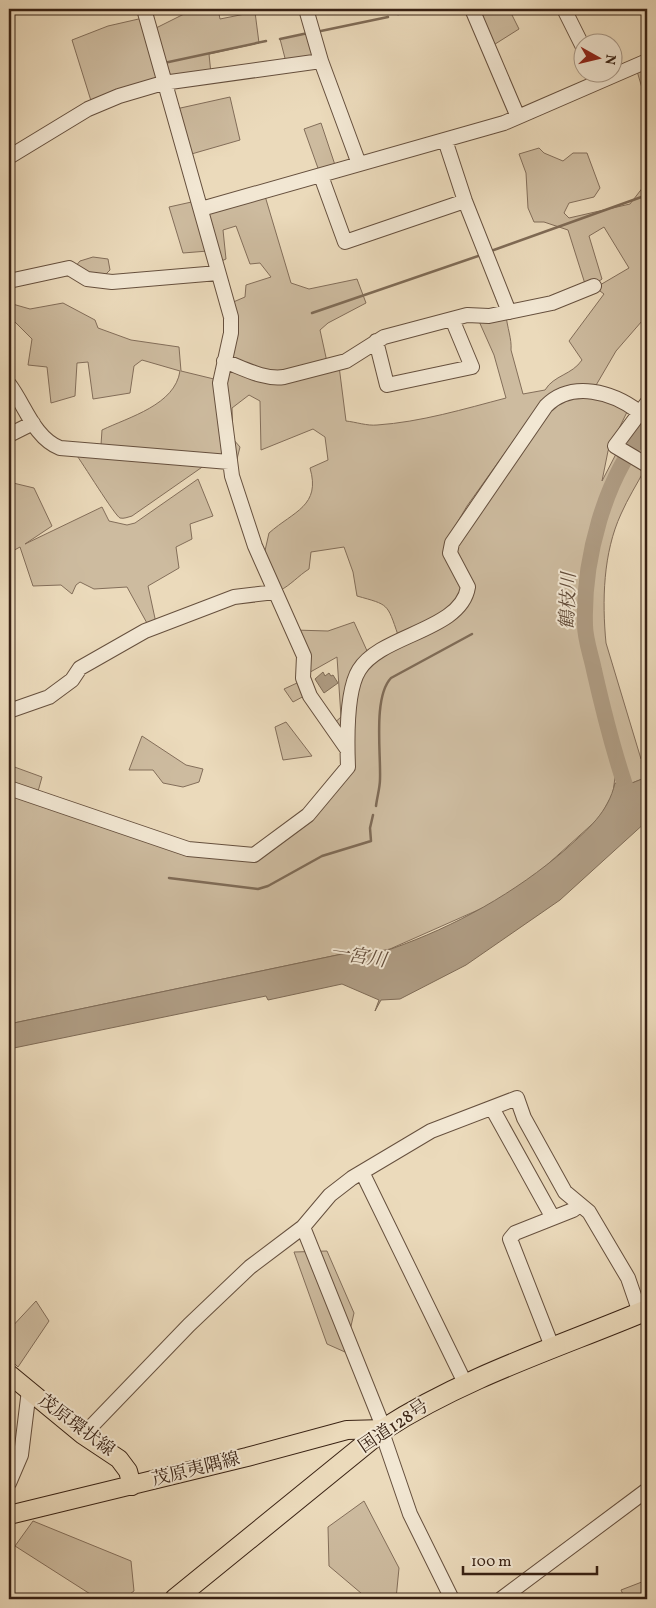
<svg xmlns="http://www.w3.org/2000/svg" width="656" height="1608" viewBox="0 0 656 1608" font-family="Vollkorn,'Noto Serif JP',serif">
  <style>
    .green { fill: #cdbb9f; stroke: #836e5a }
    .water { fill: #ae9b82; stroke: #7f6b56 }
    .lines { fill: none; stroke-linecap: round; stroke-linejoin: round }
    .stream { stroke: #7f6b56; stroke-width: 2.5 }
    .river { stroke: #ae9b82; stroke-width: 16 }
    .minor-casing { stroke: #66503e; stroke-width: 16 }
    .major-casing { stroke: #392214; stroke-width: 20 }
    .highway-casing { stroke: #392214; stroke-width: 22 }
    .minor { stroke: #f2e7d3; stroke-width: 14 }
    .major { stroke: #ebdabb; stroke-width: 18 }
    .highway { stroke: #ebdabb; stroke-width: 20 }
    .labels { text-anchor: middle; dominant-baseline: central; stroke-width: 4; stroke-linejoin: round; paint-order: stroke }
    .street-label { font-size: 18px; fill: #392214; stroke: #f2e7d3 }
    .water-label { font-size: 19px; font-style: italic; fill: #624c3a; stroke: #f2e7d3 }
  </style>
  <rect width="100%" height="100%" fill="#ebdabb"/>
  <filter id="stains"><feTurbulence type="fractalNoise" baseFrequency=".004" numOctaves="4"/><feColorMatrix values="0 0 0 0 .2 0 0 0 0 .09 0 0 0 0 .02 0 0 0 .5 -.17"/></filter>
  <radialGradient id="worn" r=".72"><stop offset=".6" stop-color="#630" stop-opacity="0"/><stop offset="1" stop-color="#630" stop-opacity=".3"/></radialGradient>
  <!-- green -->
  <path class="green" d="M194,9H218L220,19L255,12L259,43L209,54L211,74L167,82L154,29Z
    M477,9H509L519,29L492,46Z
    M143,18L160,79L92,104L72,40L108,26Z
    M309,33L318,59L286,62L280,39Z
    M647,63V105L637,71Z
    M230,97L240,140L188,155L176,109Z
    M321,123L335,165L319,171L304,129Z
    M539,148L544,153L563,161L573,153H587L600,188L594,197L569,203L564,213L569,218L630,204L647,182V320L642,321L616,351L595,387H576L519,433L467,506L448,538L463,588L456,605L398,635C387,603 389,605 357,596L353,572L344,547L311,552L309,569C298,576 291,585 279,591L264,555L269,533C294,511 321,506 310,468L328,460L325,437L313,429L261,450L260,401L249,395L232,408L233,439L240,447L237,459L231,458L227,430V365L255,375L339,366L346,421C356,422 367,426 377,425C421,422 464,409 506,398L494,355L478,319L506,315C507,327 512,339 511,350L523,394L545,390C554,375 572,375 582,360L569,341L604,294L600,291V285L629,268L604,227L589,236L602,279L594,285L586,287L568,230L544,222H534L528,208L526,173L519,154Z
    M265,196L291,283L309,289L357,279L366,303L328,323L320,330L327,362L283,375L227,359L231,303L245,297L246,285L271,277L260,263L250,264L236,226L223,230L226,259L219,262L205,213Z
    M196,201L208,251L183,253L169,207Z
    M93,257L108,259L110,270L100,280L74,268L80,261Z
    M9,303L30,309L63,303L95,320L98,328L131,340L179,347L181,371L218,380L224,458L101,445L102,430C129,417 175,405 180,371L142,360L134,366L130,393L93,399L88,362L77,363L75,396L51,403L47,367L28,365L32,339L9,316Z
    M602,395L627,412L608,451L602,481L617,452L625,457C596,514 574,577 585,642L616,769L613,793L600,817L538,873L496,902L390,949L370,953L342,954L9,1024V791L185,851L254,858L351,770L352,710L360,671L465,606L454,544L557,400Z
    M647,406V424L630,449L621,444Z
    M75,453L208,463L132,516C128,517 124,519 120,518C115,516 82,462 75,453Z
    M628,459L645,469C637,484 628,498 621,514C603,553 602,601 606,643L641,759L647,757V777L632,783L627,782L623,773C614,724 595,677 587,628C578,575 606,506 628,459Z
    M198,479L213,516L190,524L192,539L176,547L179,568L148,586L156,623L148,625L127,587L94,589L80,582L76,585L72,594L61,585L33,586L20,547L9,553V482L34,488L52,526L25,544L102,507L109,521L127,525L135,523Z
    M354,622L368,653L345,735L332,725L341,717L337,657L305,675L294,630L328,631Z
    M297,683L306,695L293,702L284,689Z
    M286,722L312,756L283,760L275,727Z
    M142,736L186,765L203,769L199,782L183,787L163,783L153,770H129Z
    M9,765L42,777L37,795L9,785Z
    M327,1251L354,1313L345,1352L327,1344L294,1252Z
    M36,1301L49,1321L18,1367L9,1358V1330Z
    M364,1501L399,1568L396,1599H368L329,1566L328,1527Z
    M33,1521L131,1561L134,1591L123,1599H98L15,1546Z
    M647,1580V1599H625L621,1590Z"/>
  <!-- water -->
  <path class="water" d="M323,672L325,676L329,673L331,676L333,675L338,683L324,693L315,679Z
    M647,777V821L560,900L466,965L400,999L381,1000L375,1011L379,1000L342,984L268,1000L266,996L9,1049V1024L342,954C359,954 376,954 391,949C456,926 515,893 566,849C588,829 608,813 615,783H632Z"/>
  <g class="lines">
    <!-- stream -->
    <path class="stream" d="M398,14L424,9
      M316,32L388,17
      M280,39L308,33
      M164,63L266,41
      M491,251L647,195
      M312,313L481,255
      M376,806C377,797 380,788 380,779C381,753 373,697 391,678L472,634
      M169,878L258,889L268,886L322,856L371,841L370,828L373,815"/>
    <!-- river -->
    <path class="river" d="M631,802C615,759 604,714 594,670C591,655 585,639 585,625C583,561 604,477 647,429"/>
    <defs>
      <path id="minor" d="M144,9L231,317V333L220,383L232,476L255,546L304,656L303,678L310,696L347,749
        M306,9L321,61L359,164
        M472,9L518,117
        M564,9L584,49
        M445,140L465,201L509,312
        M9,157L88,109L119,96L163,83L321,61
        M321,176L345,242L465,201
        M201,209L504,123L647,61
        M9,281L69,268L87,279L112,282L218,273
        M376,341L387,385L472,367L452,319
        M224,361C243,368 264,380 284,377L346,361L384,337L467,315L489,316L552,303L594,286
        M9,384C25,405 34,438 60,448L229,462
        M647,403L615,446L647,465
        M9,435L33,423
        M9,711L49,697L72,680L80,668L145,631L234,597L275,592
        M9,788L188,849L254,855L308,815L348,767C347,742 346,691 359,670C381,634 461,631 468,587L450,553L452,543L546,406C572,380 613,392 639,412
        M492,1108L553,1218
        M363,1174L466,1385
        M303,1227L384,1429V1438L410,1514L452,1599
        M560,1346L551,1344L510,1239L515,1233L573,1210L580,1205
        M83,1435L189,1325L250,1267L303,1227L330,1195L352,1178L431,1131L517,1098L524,1118L565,1192L589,1212L628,1278L638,1307L647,1309
        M9,1483L21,1455L29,1390
        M501,1599L647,1490"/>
      <path id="major" d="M9,1374L83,1435L119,1459L128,1471L132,1486
        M9,1515L247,1457L347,1430L384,1429"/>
      <path id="highway" d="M175,1599L384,1429C464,1377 559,1347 647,1310"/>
    </defs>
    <!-- minor casing -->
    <use href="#minor" class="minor-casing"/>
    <!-- major casing -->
    <use href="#major" class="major-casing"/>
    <!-- highway casing -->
    <use href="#highway" class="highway-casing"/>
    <!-- minor -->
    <use href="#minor" class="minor"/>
    <!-- major -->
    <use href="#major" class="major"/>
    <!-- highway -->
    <use href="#highway" class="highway"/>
  </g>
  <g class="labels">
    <!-- street labels -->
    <g class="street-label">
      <text transform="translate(76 1426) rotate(37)">茂原環状線</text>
      <text transform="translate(394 1427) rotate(-34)">国道128号</text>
      <text transform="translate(196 1470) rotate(-14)">茂原夷隅線</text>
    </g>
    <!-- water labels -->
    <g class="water-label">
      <text transform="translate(569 601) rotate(-88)">鶴枝川</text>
      <text transform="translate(358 957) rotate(9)">一宮川</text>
    </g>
  </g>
  <!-- margin -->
  <rect width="656" height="1608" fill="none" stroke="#ebdabb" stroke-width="30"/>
  <rect x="10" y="10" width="636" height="1588" fill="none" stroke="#392214" stroke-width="2.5"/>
  <rect x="15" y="15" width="626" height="1578" fill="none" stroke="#392214"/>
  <!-- north arrow -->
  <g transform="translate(598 58) rotate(98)"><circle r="24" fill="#f2e7d3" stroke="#a89887"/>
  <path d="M0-4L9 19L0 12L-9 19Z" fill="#8f2418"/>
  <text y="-8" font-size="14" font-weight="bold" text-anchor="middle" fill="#392214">N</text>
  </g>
  <!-- scale -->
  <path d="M463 1566v8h134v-8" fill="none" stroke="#392214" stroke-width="2.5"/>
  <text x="471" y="1566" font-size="15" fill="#392214" stroke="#f2e7d3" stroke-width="4" paint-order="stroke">100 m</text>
  <rect width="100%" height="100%" filter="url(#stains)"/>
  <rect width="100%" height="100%" fill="url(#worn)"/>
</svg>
